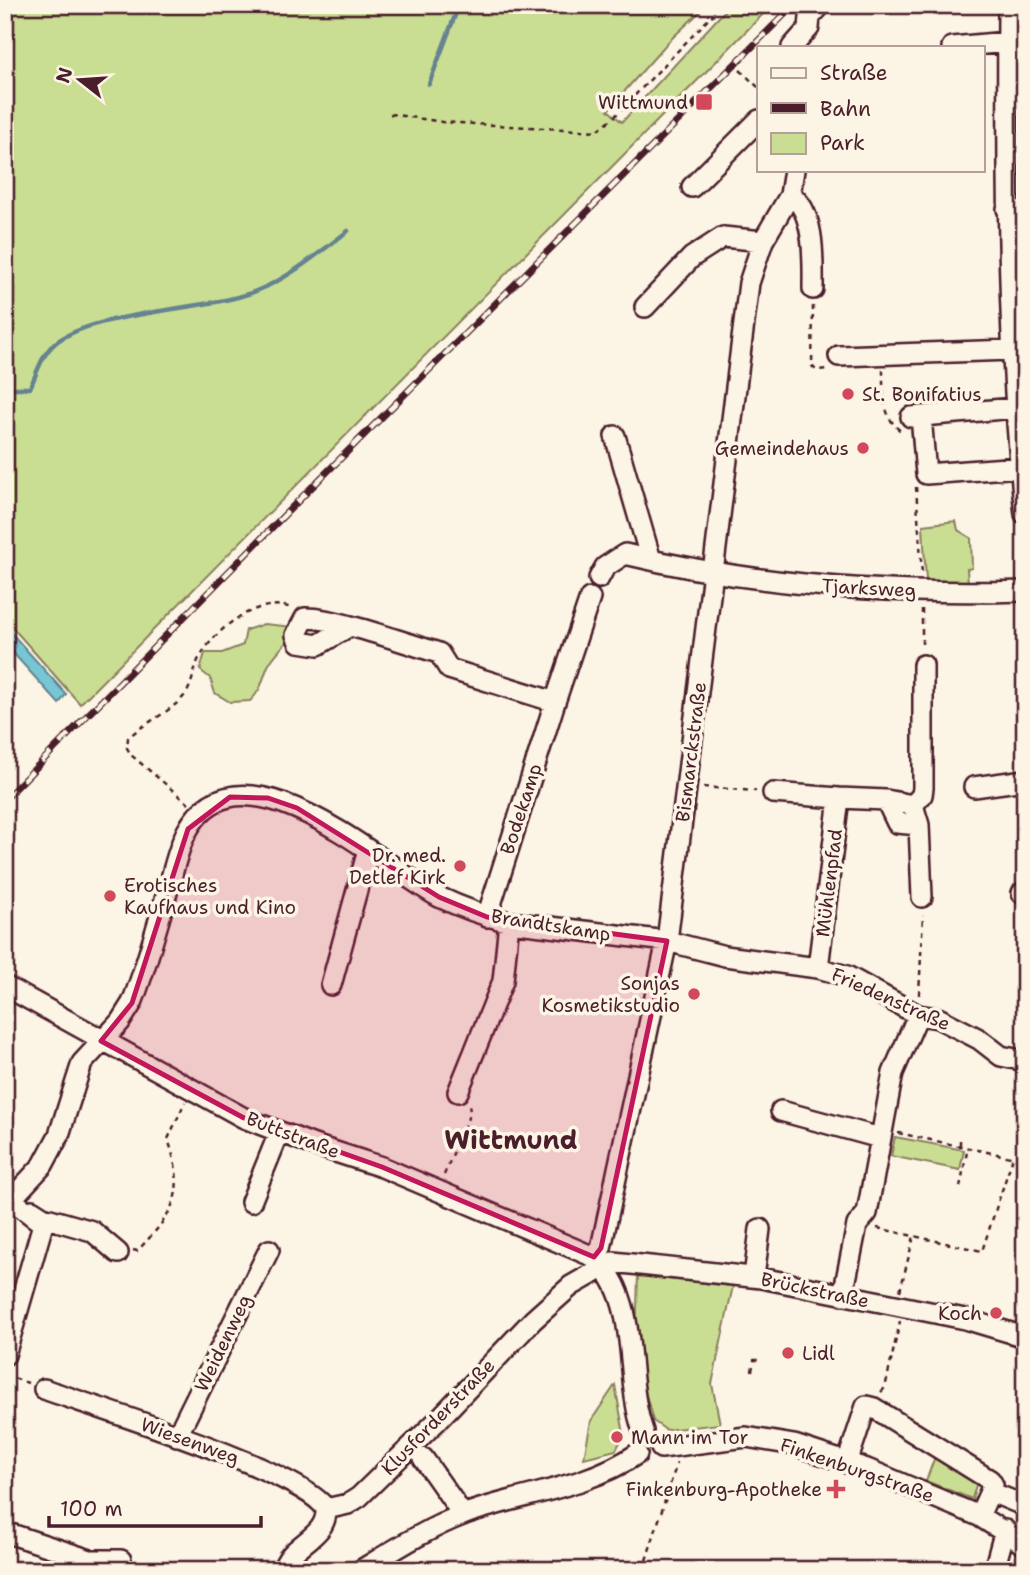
<svg xmlns="http://www.w3.org/2000/svg" width="1030" height="1575" viewBox="0 0 1030 1575" font-family="'Shantell Sans',sans-serif">
  <style>
    .green { fill: #cade93; stroke: #8a7e5f; stroke-width: 2 }
    .water { fill: #77c6d3; stroke: #658390; stroke-width: 2 }
    .lines { fill: none; stroke-linecap: round; stroke-linejoin: round }
    .stream { stroke: #658390; stroke-width: 4.5 }
    .minor-casing { stroke: #4a1f2b; stroke-width: 24 }
    .path { stroke: #4a1f2b; stroke-width: 2.5; stroke-dasharray: 5 5; stroke-linecap: butt }
    .minor { stroke: #fcf5e5; stroke-width: 19 }
    .rail-casing { stroke: #4a1f2b; stroke-width: 7 }
    .rail { stroke: #fcf5e5; stroke-width: 4.5; stroke-dasharray: 13; stroke-linecap: butt }
    .marked { fill: #c2185b; fill-opacity: 0.2; stroke: #c2185b; stroke-width: 5; stroke-linejoin: round }
    .poi-dot { fill: #d1495b; stroke: #fcf5e5; stroke-width: 2.5 }
    .labels { text-anchor: middle; dominant-baseline: central; stroke-width: 7; stroke-linejoin: round; paint-order: stroke }
    .poi-label { font-size: 19px; fill: #4a1f2b; stroke: #fcf5e5; text-anchor: end }
    .street-label { font-size: 19px; fill: #4a1f2b; stroke: #fcf5e5 }
    .district-label { font-size: 26px; font-weight: bold; fill: #4a1f2b; stroke: #fcf5e5 }
  </style>
  <rect width="100%" height="100%" fill="#fcf5e5"/>
  <filter id="ink" filterUnits="userSpaceOnUse"><feTurbulence type="fractalNoise" baseFrequency=".0143" numOctaves="2"/><feDisplacementMap in="SourceGraphic" scale="14" xChannelSelector="R" yChannelSelector="G"/><feConvolveMatrix kernelMatrix="1 2 1 2 8 2 1 2 1" color-interpolation-filters="sRGB"/></filter>
  <g filter="url(#ink)">
    <!-- green -->
    <path class="green" d="M5,5H707L668,42L608,110L622,122L730,5H772L80,704L5,619Z
      M956,521L958,530L971,538L972,568L967,569L968,584L926,582L923,525Z
      M264,624L294,627C288,646 276,650 268,666C262,680 262,690 250,701L230,702L215,693L210,678L200,670L205,653H222L243,645L246,630Z
      M895,1137L964,1150L960,1170L891,1156Z
      M638,1276L733,1286L712,1384L720,1424L666,1430L653,1421L641,1376L636,1340Z
      M615,1385L624,1434L616,1450L584,1458L591,1421Z
      M936,1454L978,1478L972,1499L926,1481Z"/>
    <!-- water -->
    <path class="water" d="M5,626L66,694L59,704L5,644Z"/>
    <g class="lines">
      <!-- stream -->
      <path class="stream" d="M429,84L459,5
        M5,388H30C36,375 42,355 53,345C86,314 192,310 238,297C281,286 313,257 348,231"/>
      <defs>
        <path id="minor" d="M1008,5C1007,175 1007,345 1025,514
          M792,47L809,28L810,17L821,5
          M952,47L1007,42
          M692,187L759,120
          M790,195C816,210 813,263 813,289
          M1007,209L1025,212
          M645,307L692,257L723,237L763,241
          M839,356L1011,350
          M921,416L926,474L1020,467
          M911,417L1015,408
          M615,436L651,560
          M599,578L605,567L625,554C756,586 890,595 1025,591
          M348,627L318,645L299,642L296,635L305,618C334,617 408,644 439,653L449,669L555,702L487,917
          M555,702L590,598
          M974,787L1025,780
          M773,793L839,798
          M913,805L922,795L923,788V665
          M919,825L922,897
          M1022,893H1025
          M818,968L839,798L886,800L897,823L919,825L913,805L886,800
          M331,985L368,850
          M5,986L244,1118L314,1145L382,1167L594,1257C642,1300 623,1375 643,1431
          M458,1092L503,981L509,922
          M781,1111L880,1138
          M251,1202L279,1133
          M5,1206L43,1165L59,1135L82,1063L120,1022L132,1003C147,965 157,925 169,886C174,868 178,848 187,831C240,733 382,866 439,897C462,908 485,916 509,922L667,941L725,956L818,968L847,976L918,1015L938,1018L979,1039L1001,1056L1025,1061
          M32,1210L43,1217L92,1231L118,1253
          M594,1257L601,1248L667,941L749,283L763,241L790,195L794,170
          M754,1277L760,1229
          M843,1295L857,1225L867,1213L893,1073L918,1015
          M5,1355L43,1224L12,1200
          M44,1389C94,1407 305,1472 326,1509
          M177,1436L269,1250
          M661,1448L746,1437L794,1445L867,1469L979,1516L1025,1545
          M423,1458L463,1515
          M847,1463L866,1406L874,1408L990,1480L993,1485L979,1516
          M991,1492L1025,1506
          M326,1509L348,1504L359,1497L436,1422L533,1320L571,1286L613,1262L761,1278L965,1319L1025,1337
          M5,1532L90,1560H121
          M283,1570C289,1544 328,1538 326,1509
          M361,1570C394,1550 428,1528 465,1514C521,1494 587,1488 637,1454
          M994,1570L1005,1530"/>
      </defs>
      <!-- minor casing -->
      <use href="#minor" class="minor-casing"/>
      <!-- path -->
      <path class="path" d="M740,70L759,88
        M390,114L442,122L597,131L615,116L722,5
        M813,306L812,366L816,370L830,369
        M883,370C883,391 882,418 901,431
        M916,487L922,574
        M922,609V648
        M703,787L756,791
        M189,804L131,755L127,748L128,738C145,722 170,713 185,695C194,683 193,667 201,655C218,627 258,596 292,608
        M919,995L923,915
        M898,1133L1025,1160
        M960,1145V1136
        M444,1175L470,1113L469,1103
        M960,1187L968,1147
        M877,1228L982,1251L1013,1157
        M133,1250L137,1251C176,1211 186,1193 168,1139L185,1102
        M900,1291L914,1236
        M752,1371L754,1360H758
        M5,1375L28,1383
        M1019,1379L1025,1365
        M881,1392L885,1388L900,1321
        M643,1570L677,1463"/>
      <!-- minor -->
      <use href="#minor" class="minor"/>
      <defs>
        <path id="rail" d="M5,799L307,492L794,5"/>
      </defs>
      <!-- rail casing -->
      <use href="#rail" class="rail-casing"/>
      <!-- rail -->
      <use href="#rail" class="rail"/>
    </g>
  </g>
  <!-- marked area -->
  <path class="marked" d="M230,797L268,798L297,808L439,897L487,917L667,941L601,1248L594,1257L382,1167L244,1118L101,1041L132,1003L188,829Z"/>
  <!-- markers -->
  <g class="poi-dot">
    <rect x="695" y="93" width="18" height="18" rx="3.5"/>
    <circle cx="848" cy="394" r="7"/>
    <circle cx="863" cy="448" r="7"/>
    <circle cx="460" cy="866" r="7"/>
    <circle cx="110" cy="896" r="7"/>
    <circle cx="694" cy="994" r="7"/>
    <circle cx="996" cy="1313" r="7"/>
    <circle cx="788" cy="1353" r="7"/>
    <circle cx="617" cy="1437" r="7"/>
    <path d="M832.5 1478.5h7v7h7v7h-7v7h-7v-7h-7v-7h7z"/>
  </g>
  <g class="labels">
    <!-- poi labels -->
    <g class="poi-label">
      <text x="688" y="102">Wittmund</text>
      <text x="862" y="394" text-anchor="start">St. Bonifatius</text>
      <text x="849" y="448">Gemeindehaus</text>
      <text x="446" y="855">Dr. med.<tspan x="446" dy="22">Detlef Kirk</tspan></text>
      <text x="124" y="885" text-anchor="start">Erotisches<tspan x="124" dy="22">Kaufhaus und Kino</tspan></text>
      <text x="680" y="983">Sonjas<tspan x="680" dy="22">Kosmetikstudio</tspan></text>
      <text x="982" y="1313">Koch</text>
      <text x="802" y="1353" text-anchor="start">Lidl</text>
      <text x="631" y="1437" text-anchor="start">Mann im Tor</text>
      <text x="822" y="1489">Finkenburg-Apotheke</text>
    </g>
    <!-- street labels -->
    <g class="street-label">
      <text transform="translate(869 588) rotate(3)">Tjarksweg</text>
      <text transform="translate(691 752) rotate(-83)">Bismarckstraße</text>
      <text transform="translate(521 809) rotate(-72)">Bodekamp</text>
      <text transform="translate(829 883) rotate(-83)">Mühlenpfad</text>
      <text transform="translate(551 925) rotate(9)">Brandtskamp</text>
      <text transform="translate(891 999) rotate(24)">Friedenstraße</text>
      <text transform="translate(293 1135) rotate(21)">Buttstraße</text>
      <text transform="translate(815 1290) rotate(12)">Brückstraße</text>
      <text transform="translate(223 1343) rotate(-64)">Weidenweg</text>
      <text transform="translate(438 1417) rotate(-46)">Klusforderstraße</text>
      <text transform="translate(190 1441) rotate(20)">Wiesenweg</text>
      <text transform="translate(857 1470) rotate(19)">Finkenburgstraße</text>
    </g>
    <!-- district labels -->
    <g class="district-label">
      <text x="511" y="1139">Wittmund</text>
    </g>
  </g>
  <!-- margin -->
  <rect width="1030" height="1575" fill="none" stroke="#fcf5e5" stroke-width="28"/>
  <rect x="14" y="14" width="1002" height="1547" fill="none" stroke="#4a1f2b" stroke-width="2.5" filter="url(#ink)"/>
  <!-- legend -->
  <rect x="757" y="46" width="228" height="126" fill="#fcf5e5" stroke="#b59f9b" stroke-width="2"/>
  <rect x="771" y="68" width="35" height="10" fill="#fcf5e5" stroke="#b59f9b" stroke-width="2"/>
  <text x="820" y="80" font-size="21" fill="#4a1f2b">Straße</text>
  <rect x="771" y="103" width="35" height="10" fill="#4a1f2b" stroke="#b59f9b" stroke-width="2"/>
  <text x="820" y="116" font-size="21" fill="#4a1f2b">Bahn</text>
  <rect x="771" y="133" width="35" height="21" fill="#cade93" stroke="#b59f9b" stroke-width="2"/>
  <text x="820" y="150" font-size="21" fill="#4a1f2b">Park</text>
  <!-- north arrow -->
  <g transform="translate(80 80) rotate(287)" stroke="#fcf5e5" stroke-width="5" paint-order="stroke">
  <path d="M0-5L12 26L0 18L-12 26Z" fill="#4a1f2b"/>
  <text y="-10" font-size="19" font-weight="bold" text-anchor="middle" fill="#4a1f2b">N</text>
  </g>
  <!-- scale -->
  <path d="M49 1516v10h212v-10" fill="none" stroke="#4a1f2b" stroke-width="3.5"/>
  <text x="60" y="1516" font-size="21" fill="#4a1f2b" stroke="#fcf5e5" stroke-width="5" paint-order="stroke">100 m</text>
</svg>
